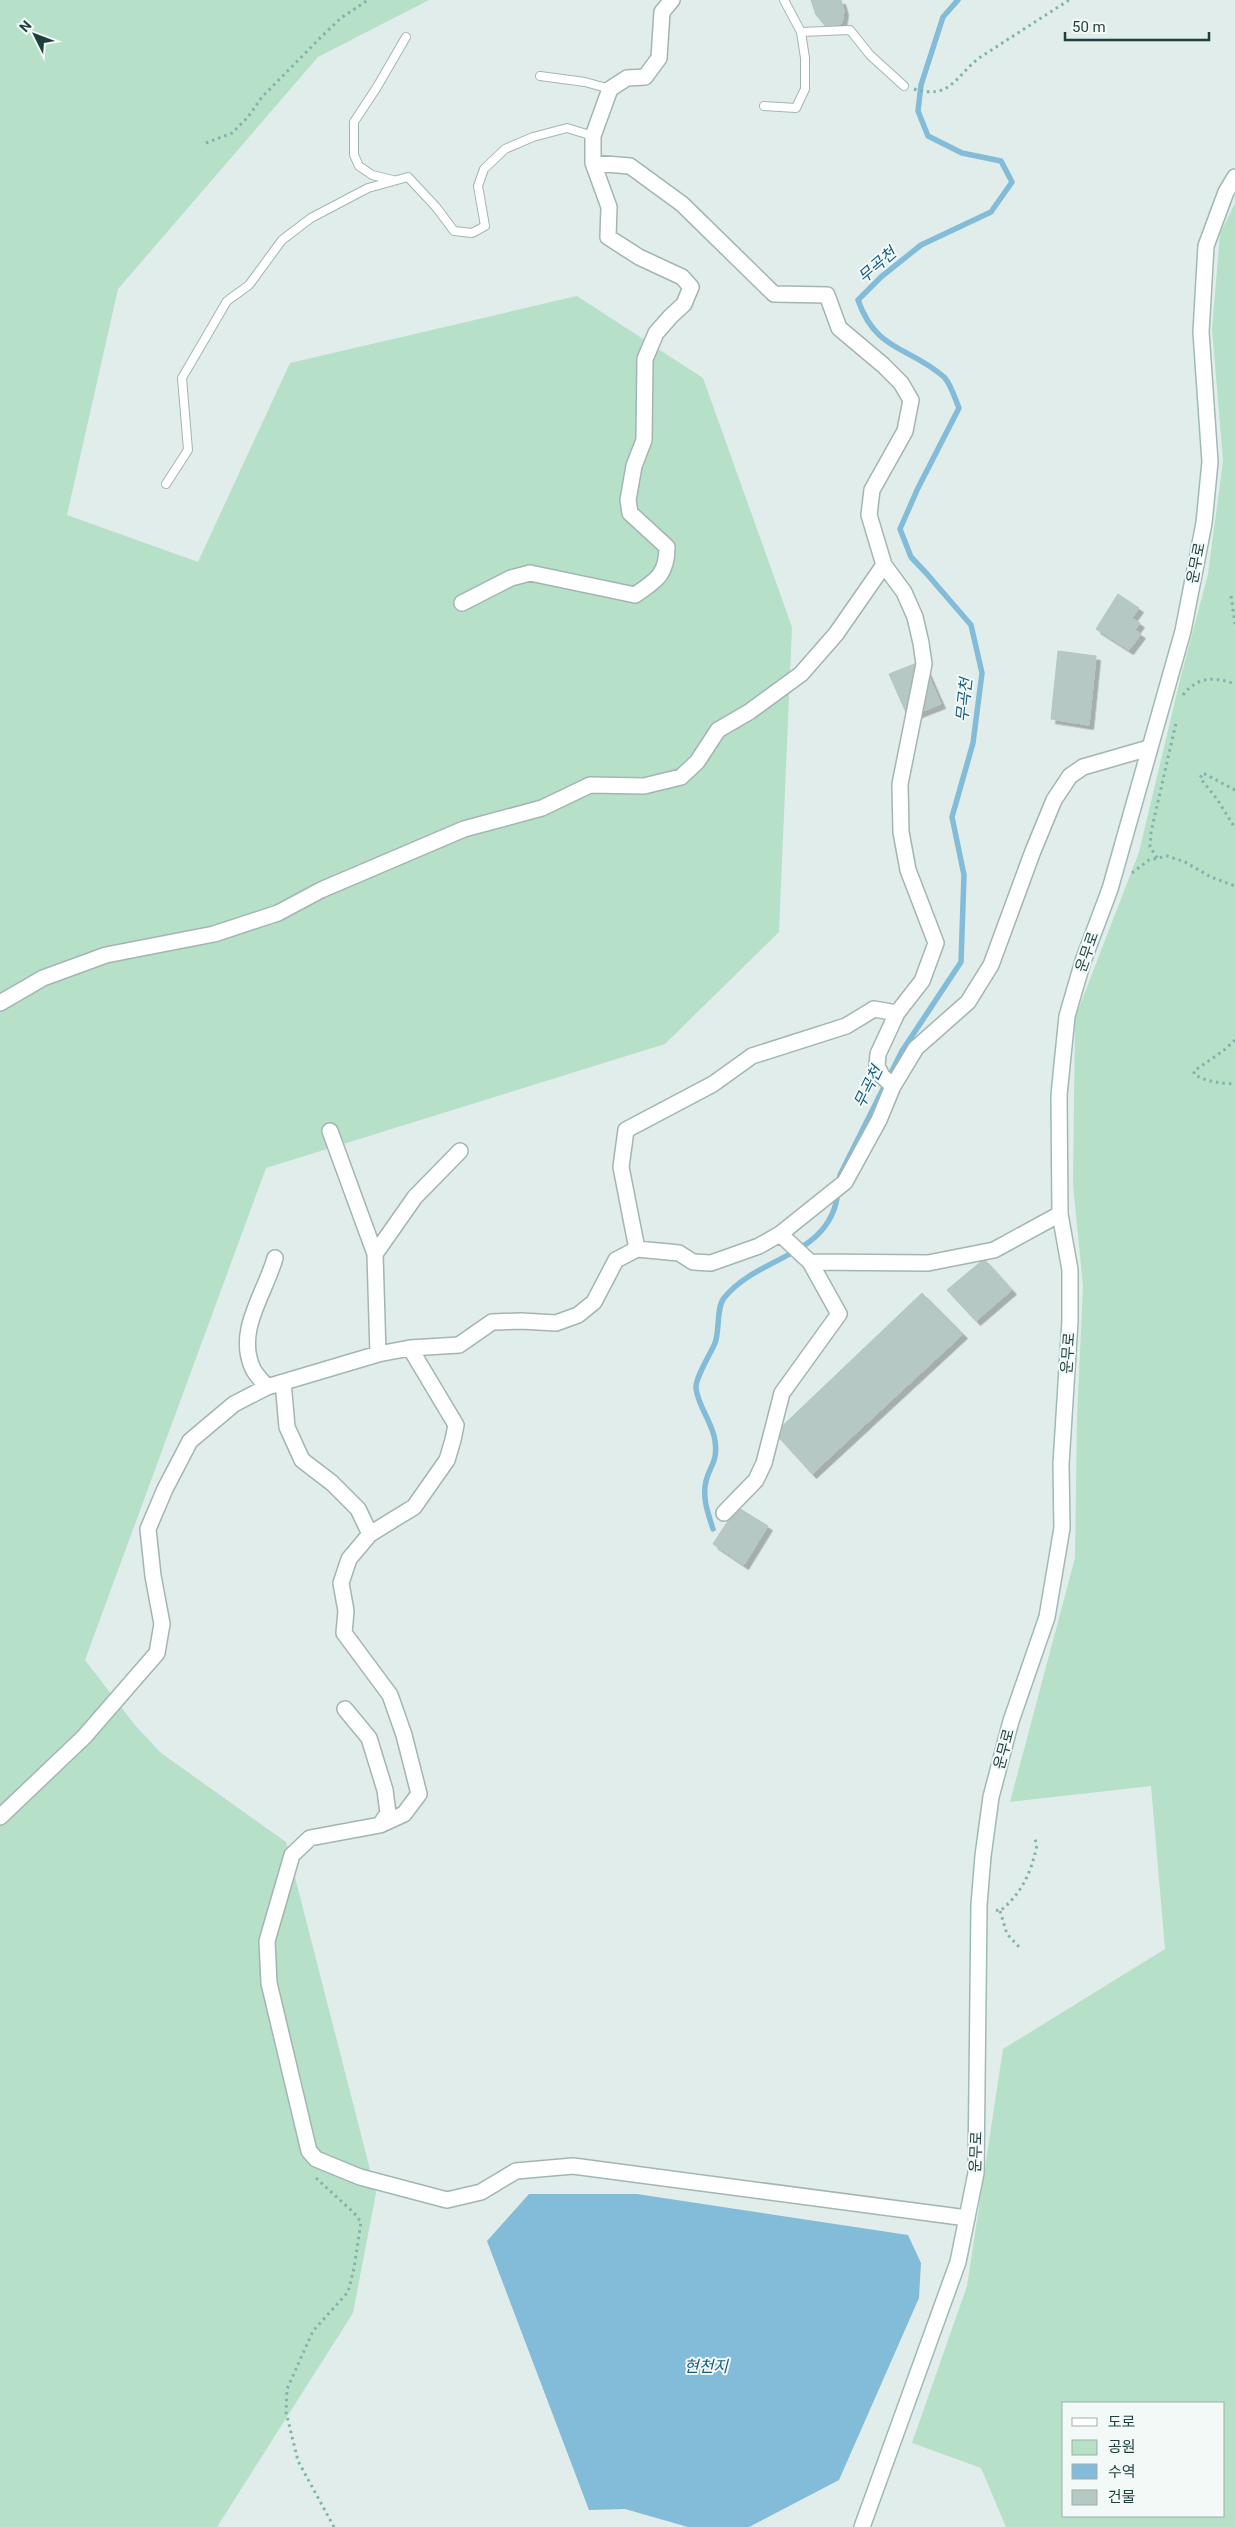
<svg xmlns="http://www.w3.org/2000/svg" width="1235" height="2527" viewBox="0 0 1235 2527" font-family="Roboto,'Noto Sans KR',sans-serif">
  <style>
    .green { fill: #b7e0c9; fill-rule: evenodd }
    .water { fill: #83bcd8 }
    .lines { fill: none; stroke-linecap: round; stroke-linejoin: round }
    .stream { stroke: #83bcd8; stroke-width: 5.5 }
    .building { fill: #b6c8c3; stroke: #b2c7c2; filter: url(#shadow) }
    .lane-casing { stroke: #a3b5b2; stroke-width: 10 }
    .street-casing { stroke: #a3b5b2; stroke-width: 18 }
    .secondary-casing { stroke: #9ebab4; stroke-width: 18 }
    .path { stroke: #7eb4ac; stroke-width: 3; stroke-dasharray: 2.5 4; stroke-linecap: butt }
    .lane { stroke: #fff; stroke-width: 8 }
    .street { stroke: #fff; stroke-width: 15 }
    .secondary { stroke: #fff; stroke-width: 15 }
    .labels { text-anchor: middle; dominant-baseline: central; stroke-width: 4; stroke-linejoin: round; paint-order: stroke }
    .street-label { font-size: 15px; fill: #1f3f3c; stroke: #f2f9f7 }
    .water-label { font-size: 16px; font-style: italic; fill: #135c81; stroke: #f2f9f7 }
  </style>
  <defs>
    <filter id="shadow"><feDropShadow dx="4.5" dy="4.5" stdDeviation="0" flood-color="#0004"/></filter>
  </defs>
  <rect width="100%" height="100%" fill="#e1edea"/>
  <!-- green -->
  <path class="green" d="M0,0H429L318,57L118,289L67,515L198,562L290,363L577,296L703,378L792,627L779,932L665,1044L266,1168L85,1660L134,1724L161,1753L286,1842L376,2193L353,2313L217,2527H0Z
    M1235,203V2527H1006L981,2468L912,2443L967,2286L1003,2049L1165,1949L1151,1786L1010,1802L1075,1558L1077,1417L1083,1286L1073,1185L1075,1018L1139,852L1181,676L1208,574L1223,461L1212,329L1220,234ZM1224,2403V2516H1064V2403Z"/>
  <!-- water -->
  <path class="water" d="M529,2194H637L908,2235L921,2263L919,2298L839,2480L749,2527H688L625,2509L589,2510L487,2241Z"/>
  <g class="lines">
    <!-- stream -->
    <path class="stream" d="M839,1182L840,1175L902,1051L961,962L964,875L952,817L973,743L982,673L971,625L927,574L911,557L900,529L918,488L959,408C955,399 951,384 944,377C909,346 876,352 858,300L881,277L921,245L991,212L1012,182L1001,161L962,153L928,136L918,111L921,85L943,17L958,0
      M713,1529C708,1513 702,1498 706,1481C710,1465 718,1462 715,1441C713,1423 698,1407 696,1388C695,1378 711,1353 715,1343C720,1330 716,1308 724,1298C758,1255 832,1257 838,1191"/>
  </g>
  <!-- building -->
  <path class="building" d="M811,0H841L844,11L842,23L828,29L816,15Z
    M1118,594L1139,608L1132,618L1140,623L1135,630L1141,634L1129,650L1096,629Z
    M1058,651L1096,656L1089,725L1051,719Z
    M922,661L941,704L908,717L889,674Z
    M984,1259L1012,1290L976,1321L947,1290Z
    M922,1293L963,1334L812,1474L775,1433Z
    M737,1507L768,1526L744,1565L713,1544Z"/>
  <g class="lines">
    <defs>
      <path id="lane" d="M801,32L850,30L870,55L904,86
        M540,76L585,82L610,89
        M764,106L796,108L805,89V58L801,32L784,0
        M393,180L372,175L359,166L354,155V122L377,87L406,37
        M166,484L188,450L182,378L227,301L249,285L282,240L311,218L368,188L408,177L436,207L454,231L472,233L485,226L478,186L484,169L505,149L533,137L567,128L593,136"/>
      <path id="street" d="M593,163L630,166L682,204L774,294L827,295L839,328L883,365L901,383L911,400L905,431L872,490L869,515L884,565L904,592L915,617L921,643L924,664L900,784L901,832L908,870L936,943L922,981L897,1013L878,1054L877,1066L882,1076L893,1086
        M462,603L511,578L530,573L635,595C657,580 667,574 667,547L630,513L628,500L634,466L644,440L645,359L656,333L671,316L684,304L691,287L682,277L639,257L608,237L609,207L593,163V136L610,89L627,78L645,77L659,58L662,12L672,0
        M0,1003L43,978L106,955L214,934L278,913L321,890L464,829L542,808L590,785L644,786L681,777L697,762L718,730L749,712L801,674L836,634L884,565
        M330,1131L375,1254
        M637,1249L621,1167L626,1130L713,1084L752,1056L846,1026L874,1009L897,1013
        M810,1262L928,1263L994,1250L1060,1214
        M378,1354L375,1254L415,1197L460,1151
        M283,1382L287,1427L302,1460L332,1483L358,1509L370,1534L349,1559L341,1583L346,1611L344,1633L390,1695L404,1735L419,1794L404,1814L380,1825L310,1838L292,1855L267,1941L269,1983L309,2151L316,2159L360,2177L447,2200L481,2192L516,2171L573,2166L967,2218
        M267,1387C263,1382 256,1375 253,1369C235,1331 265,1294 275,1258
        M724,1513L756,1480L764,1463L782,1393L839,1314L810,1262L780,1234
        M370,1534L414,1507L447,1460L453,1440L456,1425L410,1348
        M345,1709L369,1738L385,1790L388,1813L380,1825
        M0,1817L84,1737L157,1653L162,1624L153,1576L148,1529L165,1489L190,1441L234,1404L267,1387L378,1354L410,1348L459,1345L492,1322L521,1321L556,1323L578,1315L594,1302L616,1260L637,1249L679,1253L693,1262L711,1263L759,1246L780,1234L845,1182L879,1120L893,1086L916,1048L968,1002L991,965L1033,851L1054,800L1070,776L1083,767L1149,748"/>
      <path id="secondary" d="M862,2527L958,2262L976,2173L979,1905L983,1856L991,1797L1011,1721L1047,1617L1062,1528L1061,1464L1070,1321V1270L1060,1214L1059,1095L1067,1016L1083,961L1110,889L1183,631L1204,523L1210,462L1201,332L1206,246L1226,192L1235,177"/>
    </defs>
    <!-- lane casing -->
    <use href="#lane" class="lane-casing"/>
    <!-- street casing -->
    <use href="#street" class="street-casing"/>
    <!-- secondary casing -->
    <use href="#secondary" class="secondary-casing"/>
    <!-- path -->
    <path class="path" d="M914,89C950,100 955,77 979,58L1069,0
      M206,143L232,133L248,117L262,97L322,36L341,18L368,0
      M1231,596L1235,624
      M1183,695C1197,677 1214,676 1235,684
      M1235,790L1203,773L1200,778L1217,799L1235,828
      M1157,858L1150,847L1151,832L1176,723
      M1132,873L1149,860L1167,856L1185,862L1211,877L1235,886
      M1235,1040L1223,1051L1194,1071V1074C1206,1082 1221,1083 1235,1084
      M996,1910L1000,1911C1022,1893 1031,1873 1037,1845L1035,1839
      M1000,1911L1007,1934L1020,1948
      M316,2178L354,2213L361,2222L354,2268L348,2292L313,2331L287,2389L286,2412L298,2461L334,2527"/>
    <!-- lane -->
    <use href="#lane" class="lane"/>
    <!-- street -->
    <use href="#street" class="street"/>
    <!-- secondary -->
    <use href="#secondary" class="secondary"/>
  </g>
  <g class="labels">
    <!-- street labels -->
    <g class="street-label">
      <text transform="translate(1196 563) rotate(-79)">운무로</text>
      <text transform="translate(1087 952) rotate(-71)">운무로</text>
      <text transform="translate(1068 1353) rotate(-86)">운무로</text>
      <text transform="translate(1004 1749) rotate(-75)">운무로</text>
      <text transform="translate(976 2152) rotate(-88)">운무로</text>
    </g>
    <!-- water labels -->
    <g class="water-label">
      <text transform="translate(877 265) rotate(-41)">무곡천</text>
      <text transform="translate(964 700) rotate(-84)">무곡천</text>
      <text transform="translate(868 1087) rotate(-64)">무곡천</text>
      <text x="706" y="2366">현천지</text>
    </g>
  </g>
  <!-- legend -->
  <rect x="1062" y="2402" width="162" height="115" fill="#f2f9f7" stroke="#9eafac"/>
  <rect x="1072" y="2418" width="25" height="8" fill="#ffffff" stroke="#9eafac"/>
  <text x="1108" y="2427" font-size="15" fill="#1f3f3c">도로</text>
  <rect x="1072" y="2440" width="25" height="15" fill="#b7e0c9" stroke="#9eafac"/>
  <text x="1108" y="2452" font-size="15" fill="#1f3f3c">공원</text>
  <rect x="1072" y="2464" width="25" height="15" fill="#83bcd8" stroke="#9eafac"/>
  <text x="1108" y="2477" font-size="15" fill="#1f3f3c">수역</text>
  <rect x="1072" y="2490" width="25" height="15" fill="#b6c8c3" stroke="#9eafac"/>
  <text x="1108" y="2502" font-size="15" fill="#1f3f3c">건물</text>
  <!-- north arrow -->
  <g transform="translate(35 35) rotate(312)" stroke="#f2f9f7" stroke-width="4" paint-order="stroke">
  <path d="M0-4L9 19L0 12L-9 19Z" fill="#1f3f3c"/>
  <text y="-8" font-size="14" font-weight="bold" text-anchor="middle" fill="#1f3f3c">N</text>
  </g>
  <!-- scale -->
  <path d="M1065 32v8h144v-8" fill="none" stroke="#1f3f3c" stroke-width="2.5"/>
  <text x="1072" y="32" font-size="15" fill="#1f3f3c" stroke="#f2f9f7" stroke-width="4" paint-order="stroke">50 m</text>
</svg>
